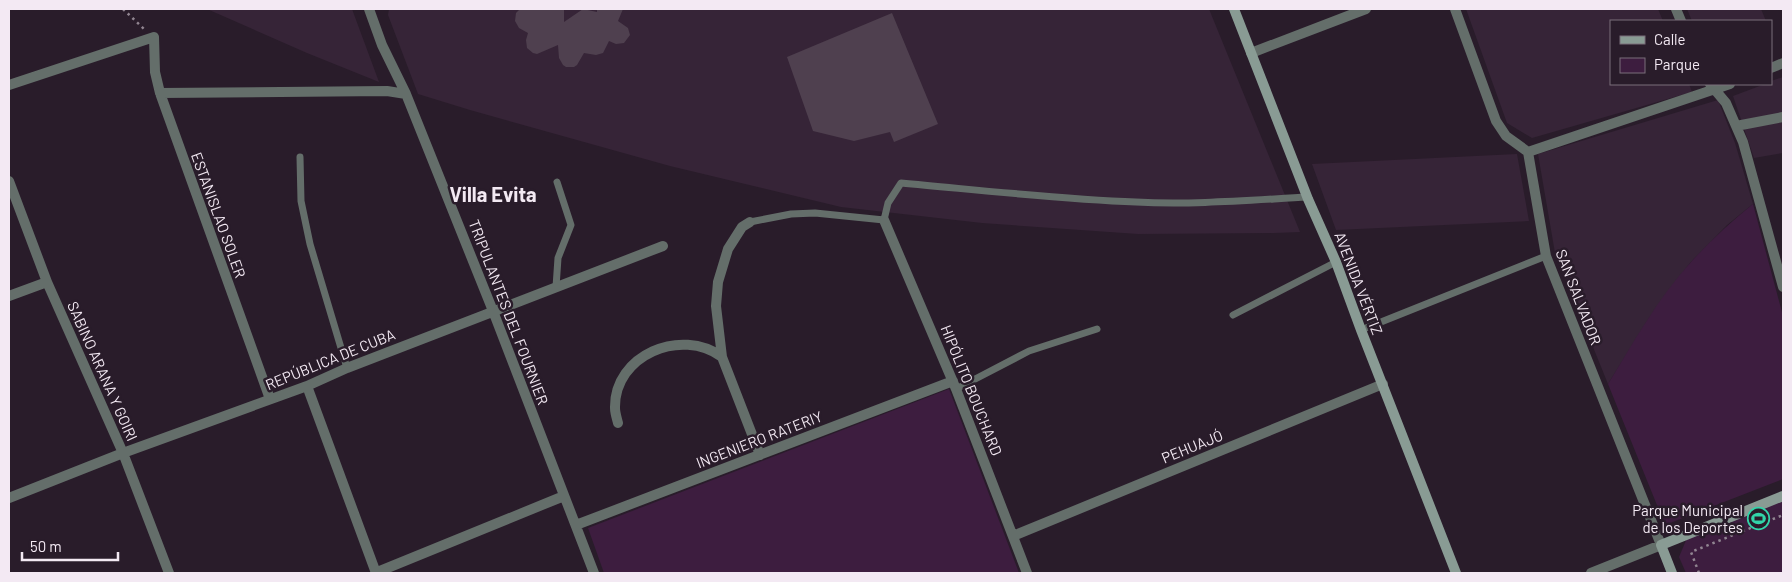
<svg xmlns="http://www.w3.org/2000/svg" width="1792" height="582" viewBox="0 0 1792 582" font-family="Barlow,sans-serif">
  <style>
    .built { fill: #362437 }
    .green { fill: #3d1d3f }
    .building { fill: #4f404f }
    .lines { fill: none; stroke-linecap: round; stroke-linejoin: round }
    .path { stroke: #918591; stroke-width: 2.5; stroke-dasharray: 2.5 4; stroke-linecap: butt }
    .lane { stroke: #646e6a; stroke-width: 7 }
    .street { stroke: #646e6a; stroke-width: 10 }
    .secondary { stroke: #899b94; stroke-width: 10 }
    .labels { text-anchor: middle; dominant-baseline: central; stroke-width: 5; stroke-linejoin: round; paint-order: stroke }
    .street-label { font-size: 15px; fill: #f3e9f3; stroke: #291c2a }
    .poi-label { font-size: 15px; fill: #f3e9f3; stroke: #291c2a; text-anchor: end }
    .district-label { font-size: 20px; font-weight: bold; fill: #f3e9f3; stroke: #291c2a }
  </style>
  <rect width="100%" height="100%" fill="#291c2a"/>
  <!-- built -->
  <path class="built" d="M207,9H352L379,82L307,53Z
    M389,9H1209L1300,232L1274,233L1138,234L982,223L841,207L670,166L470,110L418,94L388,15Z
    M1466,9H1658L1663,21H1611V84H1689L1692,92L1532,138L1507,123Z
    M1687,9H1761L1766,21H1692Z
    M1783,77V153L1754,158L1733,96L1765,84H1771V81Z
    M1718,100L1735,143L1753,204L1727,225L1690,263L1649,318L1608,384L1555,253L1538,154Z
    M1517,154L1529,221L1336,230L1312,164Z"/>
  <!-- green -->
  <path class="green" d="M1753,204L1783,316V479L1670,523H1666L1663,520L1608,384C1633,343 1658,298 1691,262C1710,241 1731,222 1753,204Z
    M949,389L1019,573H604L588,528Z
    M1783,500V573H1686L1679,557L1687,538Z"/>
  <!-- building -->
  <path class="building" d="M520,9H564V22L583,9L597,12V9H623L618,21L628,28L630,35L624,43L616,44L609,41L603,53L596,55L584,53L577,65L574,67H566L563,65L559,58L558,45L537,54L533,53L527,48L526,40L528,33L519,28L515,21L516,13Z
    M892,13L938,124L894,142L890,132L854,141L813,131L787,57Z"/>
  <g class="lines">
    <!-- path -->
    <path class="path" d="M123,9L145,30
      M1699,573L1691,552L1783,515"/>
    <!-- lane -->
    <path class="lane" d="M300,157L301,201L310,244L347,368
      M750,222L791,214L815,213L884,220L888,203L901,183C979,190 1058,199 1136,202C1193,205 1251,200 1308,197
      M556,287L558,258L571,225L557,182
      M1233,315L1336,262
      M1361,330L1546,256
      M956,389L1029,351L1097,329"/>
    <!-- street -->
    <path class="street" d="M369,9L382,45L406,94L493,311L594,573
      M1455,9L1496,121L1506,136L1528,152L1546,256L1661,545L1591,573
      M1676,9L1681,21
      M1251,53L1366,9
      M1771,68L1783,63
      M1710,84L1726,103L1743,142L1783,287
      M9,85L154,37L155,72L160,93L270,399
      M160,93L387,91L406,94
      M1736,126L1783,117
      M1528,152L1730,84
      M9,181L47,282L123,453L169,573
      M884,220L956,389L1027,573
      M750,222L742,227L728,249L718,282L716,306L722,357L760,455
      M9,296L47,282
      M307,386L376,573
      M618,423C617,419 615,413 615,408C614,355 681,327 722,357
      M9,498L123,453L307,386L347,368L663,246
      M576,525L953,381
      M1013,536L1383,384
      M375,573L564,496"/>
    <!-- secondary -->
    <path class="secondary" d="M1234,9L1308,199L1336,262L1361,330L1456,573
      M1672,573L1661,545L1783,496"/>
  </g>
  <!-- icons -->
  <defs>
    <symbol id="stadium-ring" viewBox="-11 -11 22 22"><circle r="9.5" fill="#291c2a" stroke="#32d4a9" stroke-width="1.5"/><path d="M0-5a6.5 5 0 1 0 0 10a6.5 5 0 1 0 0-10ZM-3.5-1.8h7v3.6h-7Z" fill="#32d4a9"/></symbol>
  </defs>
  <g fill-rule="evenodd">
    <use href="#stadium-ring" x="1746" y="506" width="25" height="25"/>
  </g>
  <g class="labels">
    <!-- street labels -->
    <g class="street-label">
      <text transform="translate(219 215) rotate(70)">ESTANISLAO SOLER</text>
      <text transform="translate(1359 283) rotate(69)">AVENIDA VÉRTIZ</text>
      <text transform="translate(1579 297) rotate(69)">SAN SALVADOR</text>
      <text transform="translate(509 312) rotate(69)">TRIPULANTES DEL FOURNIER</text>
      <text transform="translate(330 359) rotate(-22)">REPÚBLICA DE CUBA</text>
      <text transform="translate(103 371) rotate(66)">SABINO ARANA Y GOIRI</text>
      <text transform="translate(972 390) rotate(68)">HIPÓLITO BOUCHARD</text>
      <text transform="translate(759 439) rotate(-21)">INGENIERO RATERIY</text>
      <text transform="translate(1192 446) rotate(-22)">PEHUAJÓ</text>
    </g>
    <!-- poi labels -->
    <g class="poi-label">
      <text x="1743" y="510">Parque Municipal<tspan x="1743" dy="17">de los Deportes</tspan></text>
    </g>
    <!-- district labels -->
    <g class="district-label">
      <text x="493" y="194">Villa Evita</text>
    </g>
  </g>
  <!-- border -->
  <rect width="1792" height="582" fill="none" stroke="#f3e9f3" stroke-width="20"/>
  <!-- legend -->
  <rect x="1610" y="20" width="162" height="65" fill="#291c2a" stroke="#7a6e7a"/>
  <rect x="1620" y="36" width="25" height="8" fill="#899b94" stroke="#7a6e7a"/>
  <text x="1654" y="45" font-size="15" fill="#f3e9f3">Calle</text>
  <rect x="1620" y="58" width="25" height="15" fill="#3d1d3f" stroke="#7a6e7a"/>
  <text x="1654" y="70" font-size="15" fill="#f3e9f3">Parque</text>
  <!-- scale -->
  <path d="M22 552v8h96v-8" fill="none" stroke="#f3e9f3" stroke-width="2.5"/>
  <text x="30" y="552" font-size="15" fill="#f3e9f3" stroke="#291c2a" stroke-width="4" paint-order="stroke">50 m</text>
</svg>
